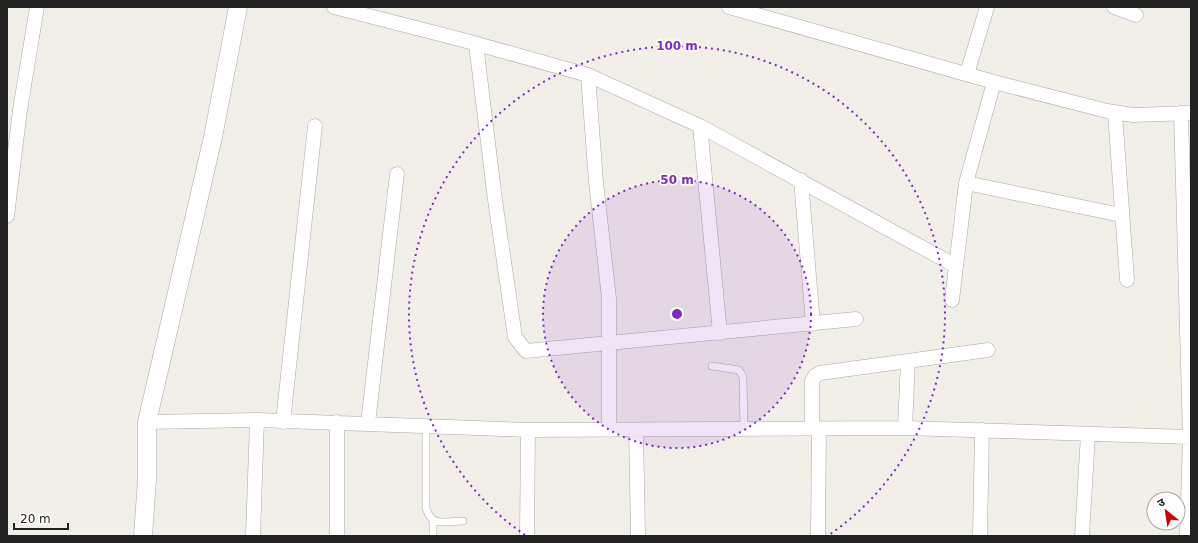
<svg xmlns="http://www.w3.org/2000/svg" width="1198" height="543" viewBox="0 0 1198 543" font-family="'DejaVu Sans','Noto Sans Devanagari',sans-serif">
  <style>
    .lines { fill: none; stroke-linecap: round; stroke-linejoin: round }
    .service-casing { stroke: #a9a9a9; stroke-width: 8 }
    .minor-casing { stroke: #a9a9a9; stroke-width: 15 }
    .tertiary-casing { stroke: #a9a9a9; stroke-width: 19 }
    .service { stroke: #fff; stroke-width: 7 }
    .minor { stroke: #fff; stroke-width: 14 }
    .tertiary { stroke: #fff; stroke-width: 18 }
    .ring { fill: none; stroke: #7b2cbf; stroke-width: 2; stroke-dasharray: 2 4 }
    .centre { fill: #7b2cbf; stroke: #fff; stroke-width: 2 }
    .ring-label { font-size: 12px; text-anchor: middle; font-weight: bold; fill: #7b2cbf; stroke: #fff; stroke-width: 3.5; stroke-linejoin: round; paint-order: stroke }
  </style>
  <rect width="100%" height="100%" fill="#f2efe9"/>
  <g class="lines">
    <defs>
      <path id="service" d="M712,366L739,370L743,377L744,429
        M426,425V508C432,528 444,521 463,521
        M433,521V536"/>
      <path id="minor" d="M334,7L463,40L588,75L700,126L956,266
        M729,7L994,82L1107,111L1133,115L1191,113
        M1114,7L1136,15
        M476,44L495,200L515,337L526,351L856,319
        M967,74L987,7
        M588,75L596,182L609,298V430
        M1115,113L1127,280
        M1181,113L1190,437L1187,536
        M700,126L720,333
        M801,180L813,324
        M966,183L1121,215
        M7,216L20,110L37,7
        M952,300L966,183L994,82
        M147,422L257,420L528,430L905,428L1190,437
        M283,422L315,126
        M368,423L397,174
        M812,428V381L815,376L820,373L988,350
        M905,428L908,361
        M636,430L638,536
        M253,536L257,420
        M337,536V422
        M527,536L528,430
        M818,536L819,428
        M980,536L982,430
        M1082,536L1088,434"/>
      <path id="tertiary" d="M143,536L147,479V422L213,137L238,7"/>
    </defs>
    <!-- service casing -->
    <use href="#service" class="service-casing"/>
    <!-- minor casing -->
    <use href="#minor" class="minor-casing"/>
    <!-- tertiary casing -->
    <use href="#tertiary" class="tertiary-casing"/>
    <!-- service -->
    <use href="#service" class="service"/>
    <!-- minor -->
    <use href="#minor" class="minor"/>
    <!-- tertiary -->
    <use href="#tertiary" class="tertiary"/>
  </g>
  <!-- distance rings -->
  <circle cx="677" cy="314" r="134" fill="#7b2cbf" fill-opacity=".12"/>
  <g class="ring">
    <circle cx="677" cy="314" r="134"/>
    <path d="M525 535A268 268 0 1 1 829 535"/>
  </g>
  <circle cx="677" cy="314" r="6" class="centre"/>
  <g class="ring-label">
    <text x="677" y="50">100 m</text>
    <text x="677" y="184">50 m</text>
  </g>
  <!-- border -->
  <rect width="1198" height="543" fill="none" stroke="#222222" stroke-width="16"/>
  <!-- north arrow -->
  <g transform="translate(1166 511) rotate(330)"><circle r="19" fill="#ffffff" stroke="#a7a7a7"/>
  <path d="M0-3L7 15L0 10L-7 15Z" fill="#d40000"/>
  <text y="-6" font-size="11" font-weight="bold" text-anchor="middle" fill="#222222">उ</text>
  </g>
  <!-- scale -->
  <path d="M14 523v6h54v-6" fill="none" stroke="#222222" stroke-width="2"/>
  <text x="20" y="523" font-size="12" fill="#222222" stroke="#ffffff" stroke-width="3" paint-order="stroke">20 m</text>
</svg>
